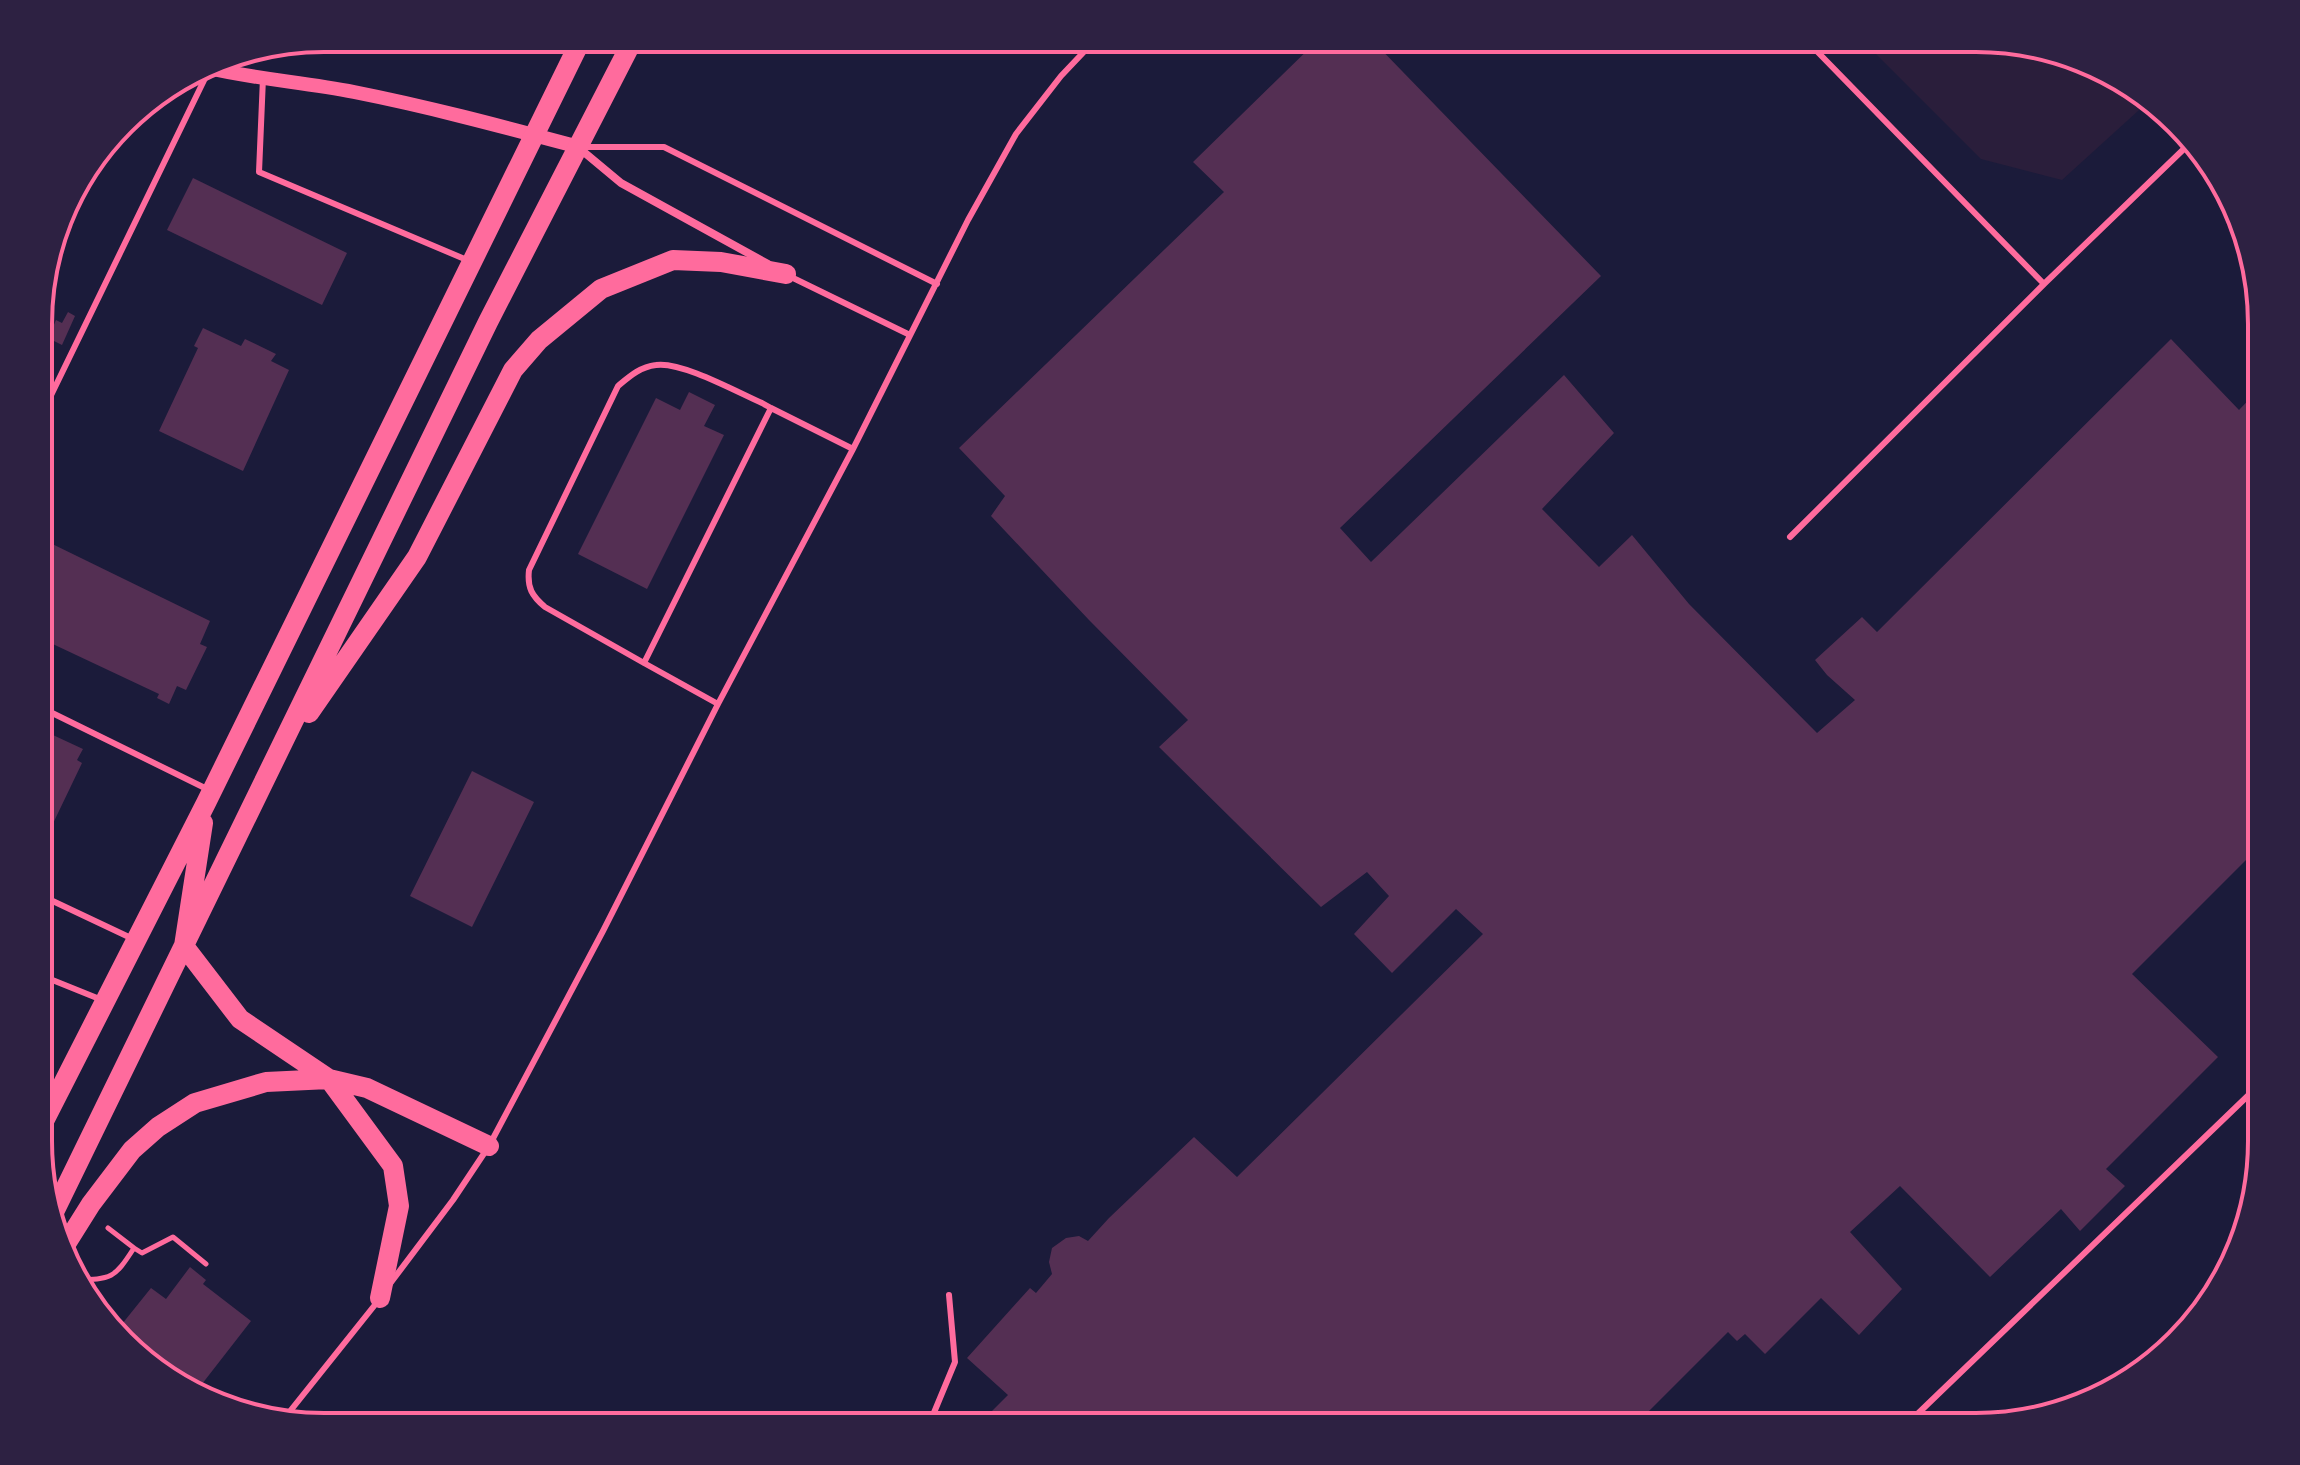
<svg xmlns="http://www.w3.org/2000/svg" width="2300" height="1465" viewBox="0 0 2300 1465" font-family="Merriweather,serif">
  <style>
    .green { fill: #2a1e3b }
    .building { fill: #542f53 }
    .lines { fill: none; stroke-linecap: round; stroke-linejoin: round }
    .path { stroke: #ff6b9d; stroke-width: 5 }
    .service { stroke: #ff6b9d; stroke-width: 6 }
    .minor { stroke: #ff6b9d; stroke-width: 8 }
    .tertiary { stroke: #ff6b9d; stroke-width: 14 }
    .primary { stroke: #ff6b9d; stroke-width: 20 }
    .rim { fill: none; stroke: #ff6b9d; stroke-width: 4 }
  </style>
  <rect width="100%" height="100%" fill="#1b1b3a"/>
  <!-- green -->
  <path class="green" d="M1860,38H1976L2067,53L2134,86L2149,101L2062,180L1981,159Z"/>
  <!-- building -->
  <path class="building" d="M1320,38H1370L1601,276L1340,528L1371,562L1564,375L1614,433L1542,509L1599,567L1632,535L1689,604L1817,733L1855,700L1827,675L1815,660L1862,617L1877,632L2171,339L2239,410L2261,387V845L2132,974L2218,1057L2106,1169L2125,1186L2080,1231L2061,1209L1990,1277L1900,1186L1850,1232L1902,1289L1859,1335L1821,1298L1765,1354L1745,1334L1737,1341L1728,1332L1633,1427H976L1008,1395L967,1358L1030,1288L1036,1293L1052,1274L1049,1262L1052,1248L1066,1238L1079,1236L1088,1241L1109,1218L1194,1137L1237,1177L1483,934L1456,909L1392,973L1354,934L1389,896L1367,872L1321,907L1159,747L1188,720L1089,620L991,516L1005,496L959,448L1224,192L1193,162Z
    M193,178L347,253L322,305L167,230Z
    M68,312L75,316L62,345L48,338L56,320L62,323Z
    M203,328L241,346L245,339L276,354L271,361L289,370L243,471L159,431L198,348L194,346Z
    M689,392L715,405L704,426L724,435L647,589L578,554L656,398L680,410Z
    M40,538L210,621L200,644L207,647L186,690L177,686L169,704L157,698L159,694L40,638Z
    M40,729L83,749L77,760L82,763L47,836L40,833Z
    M472,771L534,802L472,927L410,896Z
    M190,1267L206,1280L203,1284L251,1321L195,1393L166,1379L118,1329L151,1288L166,1299Z"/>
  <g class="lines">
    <!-- path -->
    <path class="path" d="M134,1248L142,1253L173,1237L206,1264
      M75,1280C112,1279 114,1279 134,1248L108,1228"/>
    <!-- service -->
    <path class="service" d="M1804,38L2044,284L2189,144
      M263,78L259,172L467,260
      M581,147H664L937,284
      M789,276L910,335
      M771,408L644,663L545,607C532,596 527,588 529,570L618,386C630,376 640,367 656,365C681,361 737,392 762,403L771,408L853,449
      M40,418L210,68
      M1790,537L2044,284
      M644,663L718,704
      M40,707L209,790
      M40,895L131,938
      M40,975L102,1000
      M389,1285L453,1200L489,1146L603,931L718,704L853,449L968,220L1016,134L1061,76L1097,38
      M283,1420L378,1301
      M1905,1426L2259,1085L2261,1078
      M928,1427L955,1362L949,1295"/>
    <!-- minor -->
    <path class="minor" d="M579,148L621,183L768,264"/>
    <!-- tertiary -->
    <path class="tertiary" d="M204,67C253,79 304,82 354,92C430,107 504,127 579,147"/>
    <!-- primary -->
    <path class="primary" d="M309,713L417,557L513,370L539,340L601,289L673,260L721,262L786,274
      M203,823L184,946L240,1019L329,1079L367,1088L489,1146
      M40,1129L206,803L582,38
      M53,1214L488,322L634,38
      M64,1247L91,1204L132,1150L158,1127L195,1103L266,1082L329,1079L393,1166L399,1206L380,1298"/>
  </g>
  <!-- crop -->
  <path d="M0 0H2300V1465H0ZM324 52H1976A272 272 0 0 1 2248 324V1141A272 272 0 0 1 1976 1413H324A272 272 0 0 1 52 1141V324A272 272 0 0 1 324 52Z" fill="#2d2142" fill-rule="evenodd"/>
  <path class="rim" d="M324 52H1976A272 272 0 0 1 2248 324V1141A272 272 0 0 1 1976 1413H324A272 272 0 0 1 52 1141V324A272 272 0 0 1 324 52Z"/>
</svg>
